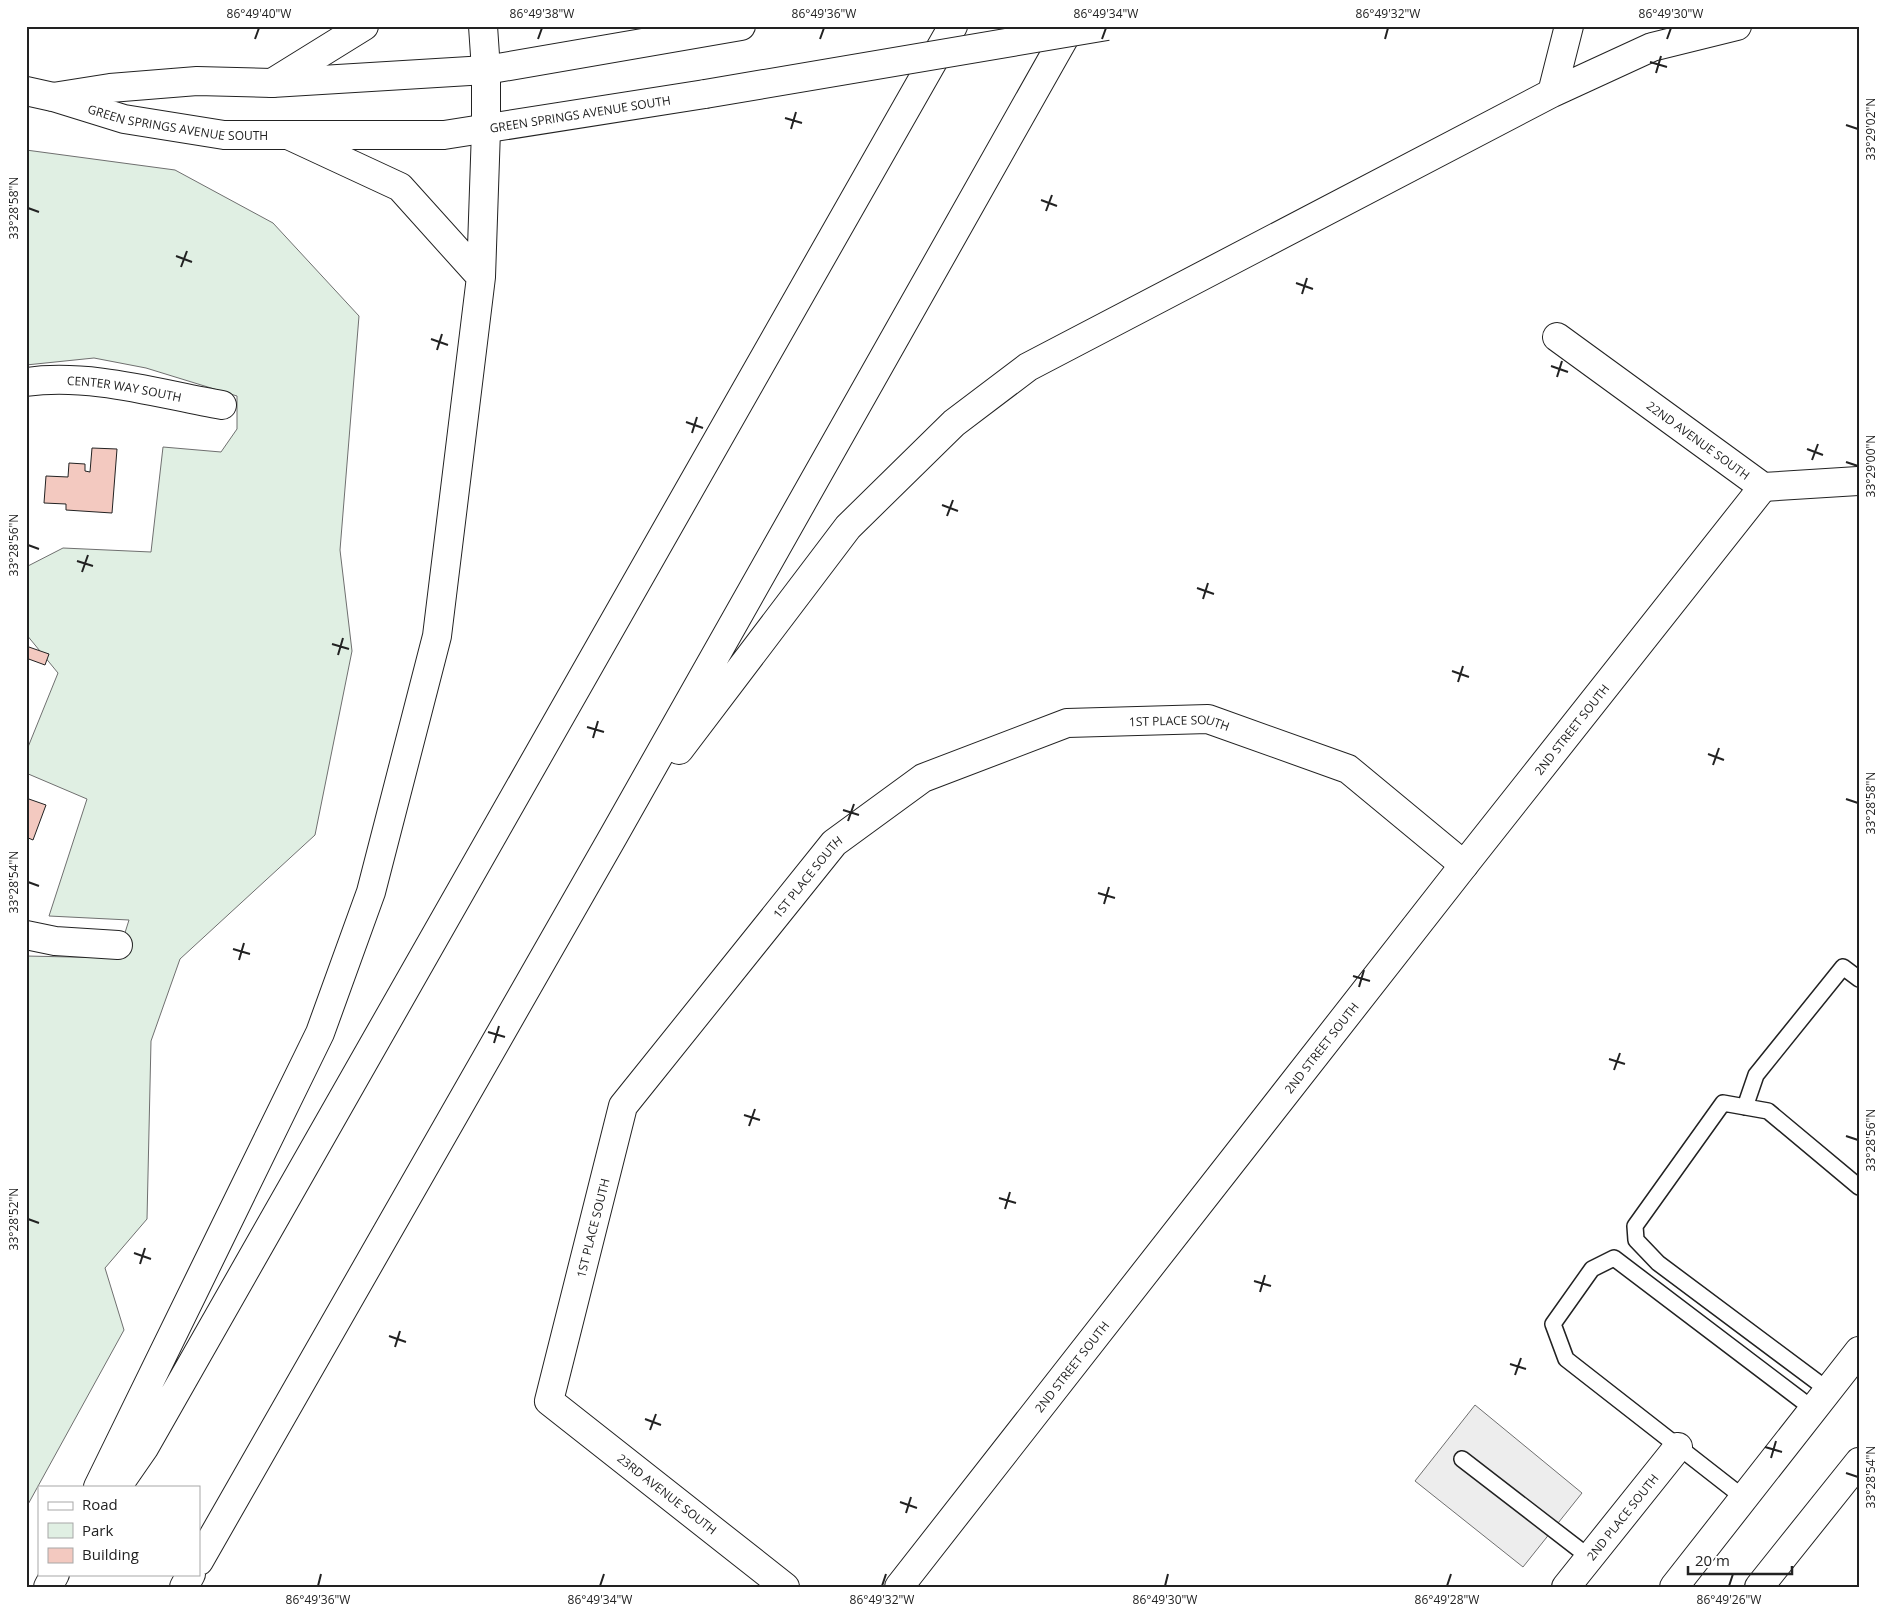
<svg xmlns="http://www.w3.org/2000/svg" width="1885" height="1613" viewBox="0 0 1885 1613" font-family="'Open Sans',sans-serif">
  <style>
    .green { fill: #e0efe3; stroke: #6f6f6f }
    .parking { fill: #ededed; stroke: #6f6f6f }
    .building { fill: #f3c9c0; stroke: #222 }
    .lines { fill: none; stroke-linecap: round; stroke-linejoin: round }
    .lane-casing { stroke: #222; stroke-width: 18 }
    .street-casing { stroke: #222; stroke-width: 30 }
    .secondary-casing { stroke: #222; stroke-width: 30 }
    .highway-casing { stroke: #222; stroke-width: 30 }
    .lane { stroke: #fff; stroke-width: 15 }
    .street { stroke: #fff; stroke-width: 28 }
    .secondary { stroke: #fff; stroke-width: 28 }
    .highway { stroke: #fff; stroke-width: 28 }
    .secondary-bridge-casing { stroke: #222; stroke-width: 30; stroke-linecap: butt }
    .secondary-bridge { stroke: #fff; stroke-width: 28 }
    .ticks { fill: none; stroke: #222; stroke-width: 2 }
    .labels { text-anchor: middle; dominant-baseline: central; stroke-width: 4; stroke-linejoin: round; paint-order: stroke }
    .street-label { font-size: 12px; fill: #222; stroke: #fff }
    .neatline { fill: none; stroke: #222; stroke-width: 2 }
    .ticks-label { font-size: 12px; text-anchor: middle; fill: #222 }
  </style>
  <rect width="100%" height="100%" fill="#fff"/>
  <!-- green -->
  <path class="green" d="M26,150L175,170L273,223L359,316L340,550L352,651L315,835L180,959L151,1041L147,1219L105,1268L124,1330L26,1508V956L117,958L129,920L49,916L87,799L26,773V752L58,673L26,634V567L63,548L151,552L163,447L221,452L237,429V396L146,368L94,358L26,365Z"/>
  <!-- parking -->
  <path class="parking" d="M1475,1405L1582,1493L1523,1567L1415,1481Z"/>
  <!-- building -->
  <path class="building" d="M92,448L117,449L112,513L66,510V504L44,503L46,476L68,477L69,463L85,464V471L90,472Z
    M26,646L49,654L45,665L26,658Z
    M26,798L46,805L33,840L26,837Z"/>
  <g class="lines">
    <defs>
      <path id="lane" d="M1745,1107L1756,1075L1843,967L1859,979
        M1828,1390L1658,1263L1636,1240L1635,1226L1723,1103L1768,1111L1859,1187
        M1462,1459L1589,1557
        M1744,1498L1566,1359L1553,1324L1592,1269L1614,1258L1813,1409"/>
      <g id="street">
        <path id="s1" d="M1557,337L1763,487L1858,481"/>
        <path id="s2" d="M26,382C91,373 159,394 222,405"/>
        <path d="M26,935L55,941L118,945"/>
        <path id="s3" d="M785,1587L549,1401L623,1106L834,843L923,778L1067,723L1208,719L1348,769L1464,865"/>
        <path id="s4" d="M899,1587L1464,865L1763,487"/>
        <path id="s5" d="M1566,1587L1678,1447"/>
      </g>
      <g id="secondary">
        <path id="s6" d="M26,91L53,97L124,119L224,135H444L705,94"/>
        <path d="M53,97L110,88L197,81L272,83L486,70L741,26"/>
        <path d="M1674,1587L1859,1351"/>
        <path d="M1759,1587L1859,1462"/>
      </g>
      <path id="highway" d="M272,83L364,26
        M1552,93L1569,26
        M288,135L400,187L481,277
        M679,750L848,527L954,423L1028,367L1552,93L1652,47L1737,26
        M98,1487L320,1033L371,892L437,636L481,277L486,130V70L483,26
        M117,1487L144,1448L953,26
        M199,1561L614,835L1071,26
        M48,1587L55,1574
        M184,1587L191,1574"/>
    </defs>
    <!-- lane casing -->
    <use href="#lane" class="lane-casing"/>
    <!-- street casing -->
    <use href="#street" class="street-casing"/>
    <!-- secondary casing -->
    <use href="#secondary" class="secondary-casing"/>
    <!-- highway casing -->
    <use href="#highway" class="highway-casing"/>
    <!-- lane -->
    <use href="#lane" class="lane"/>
    <!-- street -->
    <use href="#street" class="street"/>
    <!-- secondary -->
    <use href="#secondary" class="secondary"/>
    <!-- highway -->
    <use href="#highway" class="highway"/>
    <defs>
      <path id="secondary-bridge" d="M705,94L1107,26"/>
    </defs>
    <!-- secondary-bridge casing -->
    <use href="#secondary-bridge" class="secondary-bridge-casing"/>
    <!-- secondary-bridge -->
    <use href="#secondary-bridge" class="secondary-bridge"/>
  </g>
  <!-- ticks -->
  <path class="ticks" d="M255,39L259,28M538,39L542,28M820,39L824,28M1102,39L1106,28M1385,39L1388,28M1667,39L1671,28M1650,62L1667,67M1656,73L1661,56M785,118L802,123M1846,125L1858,129M791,129L796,112M1041,200L1057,206M28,208L39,212M1046,211L1052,195M176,256L192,262M181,267L187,251M1296,283L1313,289M1302,294L1307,278M431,339L448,345M437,350L442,334M1551,366L1568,372M1557,377L1562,361M686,422L703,428M692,433L697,417M1807,449L1823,455M1812,460L1818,444M1846,462L1858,466M942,505L958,511M947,516L953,500M28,545L39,549M77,561L93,566M82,572L88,555M1197,588L1214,594M1203,599L1208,583M332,644L349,649M338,655L343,638M1452,671L1469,677M1458,682L1463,666M587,727L604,732M593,738L598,721M1708,754L1724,760M1713,765L1719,748M1846,799L1858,803M843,810L859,815M848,821L854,804M28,882L39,886M1098,893L1115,898M1104,904L1109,887M233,949L250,954M239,960L244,943M1353,976L1370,981M1359,987L1364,970M488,1032L505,1037M494,1043L499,1026M1609,1059L1625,1064M1614,1070L1620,1053M744,1115L760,1120M749,1126L755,1109M1846,1136L1858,1140M999,1198L1016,1203M1005,1209L1010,1192M28,1219L39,1223M134,1253L151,1259M140,1264L145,1248M1254,1281L1271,1286M1260,1292L1265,1275M389,1336L406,1342M395,1347L400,1331M1510,1364L1526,1369M1515,1375L1521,1358M645,1419L661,1425M650,1430L656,1414M1765,1447L1782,1452M1771,1458L1776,1441M1846,1473L1858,1477M900,1502L917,1508M906,1513L911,1497M318,1586L321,1574M600,1586L604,1574M882,1586L886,1574M1165,1586L1168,1574M1447,1586L1451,1574M1729,1586L1733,1574"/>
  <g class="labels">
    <!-- street labels -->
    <g class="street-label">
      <text stroke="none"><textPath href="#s6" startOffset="561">GREEN SPRINGS AVENUE SOUTH</textPath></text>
      <text stroke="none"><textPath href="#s6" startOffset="156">GREEN SPRINGS AVENUE SOUTH</textPath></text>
      <text stroke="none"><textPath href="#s2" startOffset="99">CENTER WAY SOUTH</textPath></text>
      <text stroke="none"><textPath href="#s1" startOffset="175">22ND AVENUE SOUTH</textPath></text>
      <text stroke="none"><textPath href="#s3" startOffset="1319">1ST PLACE SOUTH</textPath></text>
      <text stroke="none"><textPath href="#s4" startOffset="1090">2ND STREET SOUTH</textPath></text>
      <text stroke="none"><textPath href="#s3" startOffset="899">1ST PLACE SOUTH</textPath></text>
      <text stroke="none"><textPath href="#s4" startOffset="685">2ND STREET SOUTH</textPath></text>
      <text stroke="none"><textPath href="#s3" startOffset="479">1ST PLACE SOUTH</textPath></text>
      <text stroke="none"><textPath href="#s4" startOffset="280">2ND STREET SOUTH</textPath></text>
      <text transform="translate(667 1494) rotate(38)">23RD AVENUE SOUTH</text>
      <text stroke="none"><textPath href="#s5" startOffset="90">2ND PLACE SOUTH</textPath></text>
    </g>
  </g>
  <!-- border -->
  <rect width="1885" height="1613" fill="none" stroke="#ffffff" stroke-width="55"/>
  <!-- legend -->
  <rect x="38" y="1486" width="162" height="90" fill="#ffffff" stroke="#a7a7a7"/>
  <rect x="48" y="1502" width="25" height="8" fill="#ffffff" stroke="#a7a7a7"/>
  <text x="82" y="1510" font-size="15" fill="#222222">Road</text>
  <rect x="48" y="1523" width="25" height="15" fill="#e0efe3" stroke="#a7a7a7"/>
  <text x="82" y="1536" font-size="15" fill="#222222">Park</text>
  <rect x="48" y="1548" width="25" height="15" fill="#f3c9c0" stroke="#a7a7a7"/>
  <text x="82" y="1560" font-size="15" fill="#222222">Building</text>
  <!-- scale -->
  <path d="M1688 1566v8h104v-8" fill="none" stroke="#222222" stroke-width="2.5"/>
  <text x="1695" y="1566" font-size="15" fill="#222222" stroke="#ffffff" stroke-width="4" paint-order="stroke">20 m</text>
  <rect x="28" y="28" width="1830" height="1558" class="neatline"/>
  <g class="ticks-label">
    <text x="259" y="18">86°49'40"W</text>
    <text x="542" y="18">86°49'38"W</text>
    <text x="824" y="18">86°49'36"W</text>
    <text x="1106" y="18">86°49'34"W</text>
    <text x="1388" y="18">86°49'32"W</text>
    <text x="1671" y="18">86°49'30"W</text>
    <text transform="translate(1871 129) rotate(-90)" y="4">33°29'02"N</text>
    <text transform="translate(14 208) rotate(-90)" y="4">33°28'58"N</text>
    <text transform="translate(1871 466) rotate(-90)" y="4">33°29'00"N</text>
    <text transform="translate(14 545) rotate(-90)" y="4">33°28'56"N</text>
    <text transform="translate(1871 803) rotate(-90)" y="4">33°28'58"N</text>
    <text transform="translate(14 882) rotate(-90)" y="4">33°28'54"N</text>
    <text transform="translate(1871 1140) rotate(-90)" y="4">33°28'56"N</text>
    <text transform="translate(14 1219) rotate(-90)" y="4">33°28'52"N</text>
    <text transform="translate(1871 1477) rotate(-90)" y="4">33°28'54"N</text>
    <text x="318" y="1604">86°49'36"W</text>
    <text x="600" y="1604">86°49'34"W</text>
    <text x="882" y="1604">86°49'32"W</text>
    <text x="1165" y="1604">86°49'30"W</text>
    <text x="1447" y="1604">86°49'28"W</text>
    <text x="1729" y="1604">86°49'26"W</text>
  </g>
</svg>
